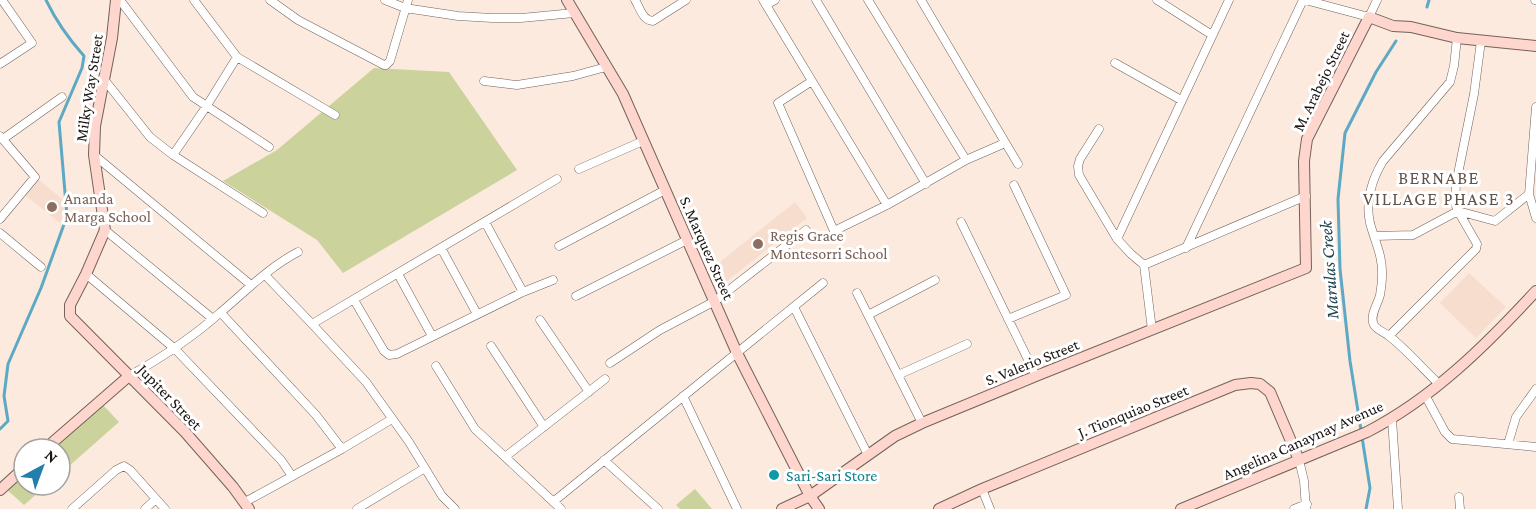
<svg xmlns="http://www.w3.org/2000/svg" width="1536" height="509" viewBox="0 0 1536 509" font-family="'Crimson Pro',serif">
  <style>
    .built { fill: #f6ddcd }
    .green { fill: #ccd29b }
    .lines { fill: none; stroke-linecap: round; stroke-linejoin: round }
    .stream { stroke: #5da9c4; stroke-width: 3 }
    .street-casing { stroke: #726359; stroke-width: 9 }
    .secondary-casing { stroke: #726359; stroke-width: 12 }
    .street { stroke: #fff; stroke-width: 8 }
    .secondary { stroke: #ffd6ce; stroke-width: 10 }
    .education-dot { fill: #8d6e63; stroke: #fff; stroke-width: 2 }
    .culture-dot { fill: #0f9aa8; stroke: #fff; stroke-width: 2 }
    .labels { text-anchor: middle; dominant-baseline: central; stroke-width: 6; stroke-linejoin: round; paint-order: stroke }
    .street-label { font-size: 16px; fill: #1a1410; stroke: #fff }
    .education-label { font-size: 16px; fill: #785e54; stroke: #fff; text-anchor: start }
    .culture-label { font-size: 16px; fill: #0d838f; stroke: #fff; text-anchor: start }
    .neighbourhood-label { font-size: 18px; letter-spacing: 1.5px; fill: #625349; stroke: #fff }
    .water-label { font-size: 18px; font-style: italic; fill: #1f424e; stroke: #fff }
  </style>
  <rect width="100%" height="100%" fill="#fceade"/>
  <!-- built -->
  <path class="built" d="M38,179L62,199L65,214L60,223L25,195Z
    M795,202L807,218L722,285L710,270Z
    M1469,273L1506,307L1476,338L1440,303Z"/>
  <!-- green -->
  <path class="green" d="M374,68L449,72L517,170L343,273L317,240L223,181L277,150Z
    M103,405L119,422L60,474V449H53Z
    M24,474V485H47L24,505L6,489Z
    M695,489L712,509H680L676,505Z"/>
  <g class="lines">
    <!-- stream -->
    <path class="stream" d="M1427,7L1429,0
      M0,429L8,421L4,396L8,364L41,288L67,216L59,122L82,68L84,56C68,38 56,21 46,0
      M1361,430L1350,361L1340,269L1338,199L1345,133L1376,72L1396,41
      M1362,437L1370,488L1366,509"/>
    <defs>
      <path id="street" d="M120,0L193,97L269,147
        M194,0L237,57L335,115
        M270,0L298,20L384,65H386L390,61L408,0
        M385,0L405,8L458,16L492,18H521L574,13
        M635,0C640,8 643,21 653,21L686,0
        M763,0L887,205
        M816,0L926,184
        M868,0L966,160
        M921,0L1018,164
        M1157,0L1212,35
        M1305,0L1369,17L1377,0
        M1535,0H1536
        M766,5L775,0
        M1115,63L1181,100
        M0,64L32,43L2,0
        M103,78L150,137L173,155L263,213
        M484,81L517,85L573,76L606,67
        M812,81L778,103L834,231L887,205L966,160L1005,143
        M1536,107L1529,194L1536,218
        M1099,129L1080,159L1078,166L1079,175L1117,239L1131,254L1144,265
        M0,136L35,177L0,219
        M3,139L62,97
        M94,155L251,285
        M173,155L206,107L237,57
        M579,169L643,141
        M1458,211L1495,221L1529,194
        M485,222L523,292L553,280
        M961,222L1036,376
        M105,230L213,319
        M0,233L41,267
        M1375,236L1413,235L1458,211
        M1117,239L1229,0
        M559,246L665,190
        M441,248L477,314
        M1186,248L1303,0
        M1144,265L1306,196
        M1144,265L1152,330
        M86,274L175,349L281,460L292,476
        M398,274L432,336
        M265,275L312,324L366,382L409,442L442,496L455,509
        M857,293L922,423
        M576,296L687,240
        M354,300L384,351L389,355L397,354L523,292
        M794,307L868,455
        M221,313L316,415L342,449
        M868,315L935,280
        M1008,319L1066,295L1014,185
        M540,320L589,392
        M312,324L557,179
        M1389,336L1476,249L1477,244L1458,211L1455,203L1456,184L1474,94L1481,41
        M491,346L544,427
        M610,363L660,330L715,301L806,230
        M436,366L475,429L561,509
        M898,375L967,344
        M129,376C163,357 192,338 221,312C246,291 269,267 298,252
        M1439,384C1422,368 1407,350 1389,336C1384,332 1377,330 1374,325C1369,316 1378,304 1380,295C1381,289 1382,282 1382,276C1383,256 1375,242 1370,223C1365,202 1372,179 1383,161L1450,82L1454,66L1457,38
        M1425,395L1445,432L1452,439L1536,447
        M683,396L737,509
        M1392,419L1398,509
        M1508,444L1516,417L1536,389
        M505,457L605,379
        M604,460L658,509
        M1299,460L1304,481L1306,509
        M982,489L990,509
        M1459,497L1460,509
        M245,502L342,449L392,419
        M553,502L823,283
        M72,509L116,470L124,466L130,470L165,509
        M145,509L156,499
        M357,509L425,468
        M1294,509L1307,504"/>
      <path id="secondary" d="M116,0L112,38L95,126L94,155L105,230L86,274L70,305V316L185,432L233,487L249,509
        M567,0L623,94L737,353L810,496L819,509
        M1369,17L1393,26L1411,27L1457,38L1536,46
        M45,449L129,376
        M0,490L24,468
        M782,509L810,496L895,436L922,423L1036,376L1306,268L1304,161L1307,139L1369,17
        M939,509L982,489L1235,385L1251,383L1260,384L1270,392L1299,460
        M1181,509L1367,432C1433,398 1486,345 1536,291"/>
    </defs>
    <!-- street casing -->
    <use href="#street" class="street-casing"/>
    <!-- secondary casing -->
    <use href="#secondary" class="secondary-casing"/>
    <!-- street -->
    <use href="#street" class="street"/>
    <!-- secondary -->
    <use href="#secondary" class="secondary"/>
  </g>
  <!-- markers -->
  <g class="education-dot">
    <circle cx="52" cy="207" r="6"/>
    <circle cx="758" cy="244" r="6"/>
  </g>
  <circle class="culture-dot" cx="774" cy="475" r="6"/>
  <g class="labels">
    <!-- street labels -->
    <g class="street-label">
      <text transform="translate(1321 81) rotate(-64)">M. Arabejo Street</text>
      <text transform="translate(89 88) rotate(-81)">Milky Way Street</text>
      <text transform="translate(707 248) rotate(66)">S. Marquez Street</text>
      <text transform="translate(1032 362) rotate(-22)">S. Valerio Street</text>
      <text transform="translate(170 397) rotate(46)">Jupiter Street</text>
      <text transform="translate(1133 411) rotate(-22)">J. Tionquiao Street</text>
      <text transform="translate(1303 440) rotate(-24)">Angelina Canaynay Avenue</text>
    </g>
    <!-- education labels -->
    <g class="education-label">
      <text x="64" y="198">Ananda<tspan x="64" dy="18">Marga School</tspan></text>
      <text x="770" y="235">Regis Grace<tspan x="770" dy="18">Montesorri School</tspan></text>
    </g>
    <!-- culture labels -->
    <g class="culture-label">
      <text x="786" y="475">Sari-Sari Store</text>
    </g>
    <!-- neighbourhood labels -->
    <g class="neighbourhood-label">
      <text x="1439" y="178">BERNABE<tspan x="1439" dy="21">VILLAGE PHASE 3</tspan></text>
    </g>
    <!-- water labels -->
    <g class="water-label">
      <text transform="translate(1329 270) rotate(-94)">Marulas Creek</text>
    </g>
  </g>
  <!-- north arrow -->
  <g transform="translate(42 467) rotate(41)"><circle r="28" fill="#ffffff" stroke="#a3a19f" stroke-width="1.5"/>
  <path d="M0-4.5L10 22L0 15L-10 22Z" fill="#227fac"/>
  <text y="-9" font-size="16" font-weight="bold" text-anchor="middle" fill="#1a1410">N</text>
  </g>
</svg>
